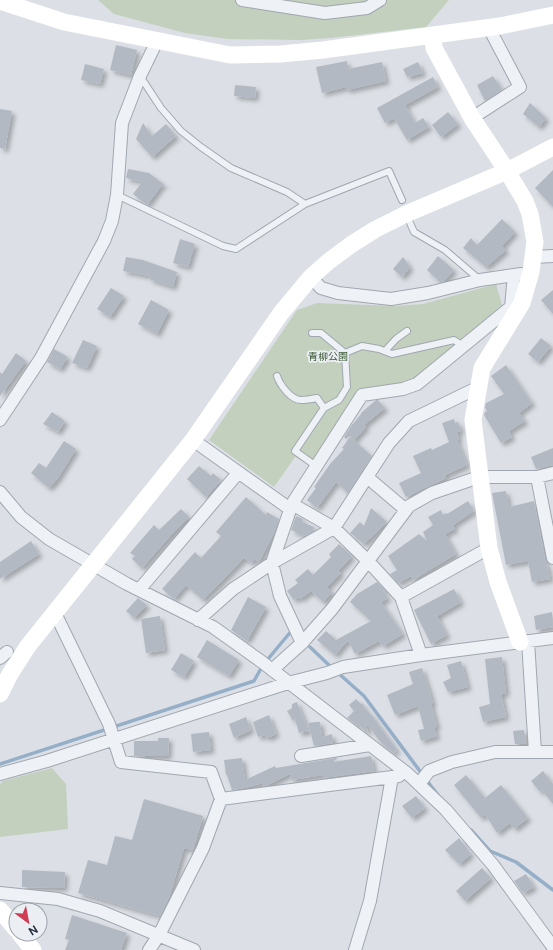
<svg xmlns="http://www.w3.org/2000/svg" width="553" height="950" viewBox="0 0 553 950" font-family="'Public Sans','Noto Sans JP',sans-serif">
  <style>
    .green { fill: #c2d0bd }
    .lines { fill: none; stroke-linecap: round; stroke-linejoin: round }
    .stream { stroke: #96afc8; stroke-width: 3.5 }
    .building { fill: #b3b9c3; filter: url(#shadow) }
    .lane-casing { stroke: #a1a7b0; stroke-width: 8 }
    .street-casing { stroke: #a1a7b0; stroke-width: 14 }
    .lane { stroke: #eef1f5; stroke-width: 6 }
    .street { stroke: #eef1f5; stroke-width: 12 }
    .secondary { stroke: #fff; stroke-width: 17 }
    .labels { text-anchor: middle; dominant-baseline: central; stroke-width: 3.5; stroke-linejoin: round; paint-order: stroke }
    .park-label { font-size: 10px; fill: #3a5833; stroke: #ebeff4 }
  </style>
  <defs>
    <filter id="shadow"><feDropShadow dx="3.5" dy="3.5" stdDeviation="2" flood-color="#0004"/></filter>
  </defs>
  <rect width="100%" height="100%" fill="#dce0e6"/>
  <!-- green -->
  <path class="green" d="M98,0H449L426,27L331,38L301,40L227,39L185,33L114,14Z
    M496,284L502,305L414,382L365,390L311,466L295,457L274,487L209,440L297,310L317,303L396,306L423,304Z
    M52,768L66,784L68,829L0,837V784L3,781Z"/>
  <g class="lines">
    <!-- stream -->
    <path class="stream" d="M310,647L332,668
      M337,672L364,696L431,786L438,795
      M0,764L254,681L263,665L293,629
      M471,830L490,851L516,862L553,890"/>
  </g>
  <!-- building -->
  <path class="building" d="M116,45L137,50L131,75L110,70Z
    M347,61L348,69L382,62L386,81L347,90L346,87L322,93L316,67Z
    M418,62L423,73L407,77L403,69Z
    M85,64L104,69L100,84L81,80Z
    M493,76L502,90L485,101L477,85Z
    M433,77L438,87L405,105L415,123L423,118L429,127L407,140L394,118L385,123L377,108Z
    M235,85L256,87L255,98L234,96Z
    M530,103L546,118L539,127L523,114Z
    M0,109L12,111L5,149L0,148Z
    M448,112L458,124L441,137L432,125Z
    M143,123L152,136L166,124L176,136L152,157L136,139Z
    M128,169L149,173L166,186L162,185L147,205L133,194L142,182L126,178Z
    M553,170V207L535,188Z
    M502,219L515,232L502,246L506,250L486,267L463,248L471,238L477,245Z
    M180,239L195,244L188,267L173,263Z
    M438,256L454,270L444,281L440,282L427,270Z
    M126,257L143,260L177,272L173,287L149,279L150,276L123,271Z
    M403,257L410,267L402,277L393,269Z
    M111,288L124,296L110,317L97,309Z
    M553,290V314L541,300Z
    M151,300L169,310L157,334L138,324Z
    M541,338L551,346L538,362L528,354Z
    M83,340L97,346L87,368L72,363Z
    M54,349L68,357L60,369L47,362Z
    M16,353L26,361L0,396V372L2,374Z
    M506,365L532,403L519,413L525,421L509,431L512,437L501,443L484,415L485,412L487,411L485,408L486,403L504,394L491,376Z
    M376,400H378L385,408L364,425L366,427L354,440L350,436L346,439L344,437L351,426L361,414V413Z
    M52,412L65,421L58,432L43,424Z
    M454,419L455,423L458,422L461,431L457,432L459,439L457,440L467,465L445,475L446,478L406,497L399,483L421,473L413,456L431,448L432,450L449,442L442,423Z
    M350,437L372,456L348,493L336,482L317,508L307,500L316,488L314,487L330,464L344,449L342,448Z
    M64,441L76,449L58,478L49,488L31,473L39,463L46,468Z
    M553,448V465L536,469L531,457Z
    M199,466L211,476L213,473L221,480L206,497L187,479Z
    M506,491L509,507L534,501L546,565L547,564L550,579L532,582L528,561L506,565L492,493Z
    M246,497L266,515L267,512L279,519L274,533L259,562L254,559L252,563L244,558L203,600L186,585L174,599L162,589L195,552L201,558L221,536L216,532Z
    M468,501L474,511L453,525L455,529L445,534L456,554L413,580L411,576L398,583L390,574L397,570L388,556L419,534L427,541L423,532L433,525L428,517L441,510L443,515L447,513V514Z
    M371,508L387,522L364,544L350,533L360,522L364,526Z
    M181,509L189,517L171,535L142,568L132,559L135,556L130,553L154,525L159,530Z
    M296,516L303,519L302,522L314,527L313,532L305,536L291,530Z
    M31,541L39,554L0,579V562Z
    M339,544L352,556L338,571L341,573L327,587L332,592L323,602L311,591L300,599L299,597L294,600L287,591L298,583L295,580L308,569L313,575L331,557L329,554Z
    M377,582L385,590L383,591L388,598L381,602L403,634L383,646L379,641L355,654L348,640L335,655L317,640L326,631L336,640L371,621L350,602L357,594Z
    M454,589L461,602L437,616L447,635L431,644L414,610Z
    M248,597L266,607L247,641L231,630Z
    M138,598L147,605L134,618L126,611Z
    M552,612L553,627L536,630L534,616Z
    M160,616L165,650L146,653L141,619Z
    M207,640L239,660L229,676L197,657Z
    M181,653L194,661L184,677L171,670Z
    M502,657L506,693L501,694L506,717L483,722L479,707L490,704L485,659Z
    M461,661L468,687L448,692L443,682L451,678L447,665Z
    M422,668L433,703L431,704L437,726L434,728L437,736L421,741L418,730L424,729L418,706L395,715L387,695L413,684L409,672Z
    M356,699L361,704L363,703L364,707L373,717L397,750L393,753L382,744L366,723L368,734L358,724L357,725L347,718L354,711L349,705Z
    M297,702L298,705L309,731L299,733L295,719L293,721L287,711L292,708V704Z
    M269,715L276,734L267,738L265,735L258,737L253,722Z
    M246,717L251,730L234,738L229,724Z
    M316,722H320L322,737L332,734L333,743L314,746L308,723Z
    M524,730L526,744H515L513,731Z
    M209,732L211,750L193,752L191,734Z
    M158,738H169L168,756H145V757L134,756V741H158Z
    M371,756L374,771L323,778V775L291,780L290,774L268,785L264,786L263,783L244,788L232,790L227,775H226L224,760L242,758L245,780L275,766L276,768L335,758H338L333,762Z
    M543,771L553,784V804L542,790L540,792L531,781Z
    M466,775L485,798L501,785L528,818L514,829L510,823L497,833L485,814L481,818L454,785Z
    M416,796L425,808L412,818L402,806Z
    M144,799L203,816L193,850L184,848L169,898L160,916L78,893L88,860L107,865L115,836L132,840Z
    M459,838L471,854L459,864L445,850Z
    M482,868L491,878L465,901L456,891Z
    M22,870L65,872L64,888L22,887Z
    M526,874L534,887L523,893L514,881Z
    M72,915L127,933L121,950H65L69,940L65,939Z"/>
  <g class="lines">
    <defs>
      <path id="lane" d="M140,76L161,108L181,131L201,147L231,168L287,192L305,204
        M117,195L223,246L236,249L305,204L389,171L402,200
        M407,216L414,232L445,250L480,280
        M312,333H321L345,353
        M385,351L396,339L407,331
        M277,376C280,385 291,400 301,400C306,400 312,399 317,398L324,408
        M316,466L295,451L324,408L339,400L347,387L345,353L362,346L379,349L392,354L454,340L463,346"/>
      <path id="street" d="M242,0L325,13L367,8L380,0
        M472,118L520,87L489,28
        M534,257L553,256
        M311,277L321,288L338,293L391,299L428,293L480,280L521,274
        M0,420L41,358L104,241L112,221L117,195L122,123L140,76L157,41
        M193,440L290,509
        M367,477L406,510
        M537,477L553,558
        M0,492L21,517L49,539L127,584L213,627L262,662L408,774L446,810L493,865L553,947
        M292,504L362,395L403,389L417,384L511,307L514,275
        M139,590L238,473
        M55,613L109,724L121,762L211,772L221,799L392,777
        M198,620L233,589L272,563L334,528L389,443L409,421L479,387
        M528,641L535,752
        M302,643L280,596L272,563L292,504L334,528L368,561L401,597
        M421,655L401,597L489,548
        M0,658L7,652
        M272,670L302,643L332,609L409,506L432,493L479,477H537L553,473
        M301,756L370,745
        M0,774L47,761L288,683L327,673L343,667L421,655L553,638
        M419,784L429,771L452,762L495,752H553
        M0,893L58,899L100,911L194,950
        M149,950L159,935L203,848L221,799
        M355,950L370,901L392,777L399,776"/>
    </defs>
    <!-- lane casing -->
    <use href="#lane" class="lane-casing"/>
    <!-- street casing -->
    <use href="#street" class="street-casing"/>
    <!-- lane -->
    <use href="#lane" class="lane"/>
    <!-- street -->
    <use href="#street" class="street"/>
    <!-- secondary -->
    <path class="secondary" d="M0,1L64,22L230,55L281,54L323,50L500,26L553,15
      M433,36L434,48L472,118L507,171L525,201L530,214L535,242L531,272L522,303L482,368L473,420L489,548L498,582L520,642
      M0,694L10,674L28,646L193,440L281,313L311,277L329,261L352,244L376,229L406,214L507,171L553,147
      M0,910L16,929
      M20,934L33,950"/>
  </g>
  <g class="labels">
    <!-- park labels -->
    <g class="park-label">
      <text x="328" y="356">青柳公園</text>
    </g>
  </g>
  <!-- north arrow -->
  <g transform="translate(28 922) rotate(148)"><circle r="19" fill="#ebeff4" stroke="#9ca2ab"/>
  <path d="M0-3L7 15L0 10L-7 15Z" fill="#cf3d55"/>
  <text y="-6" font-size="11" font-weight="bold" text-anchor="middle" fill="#252e3d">N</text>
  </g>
</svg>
